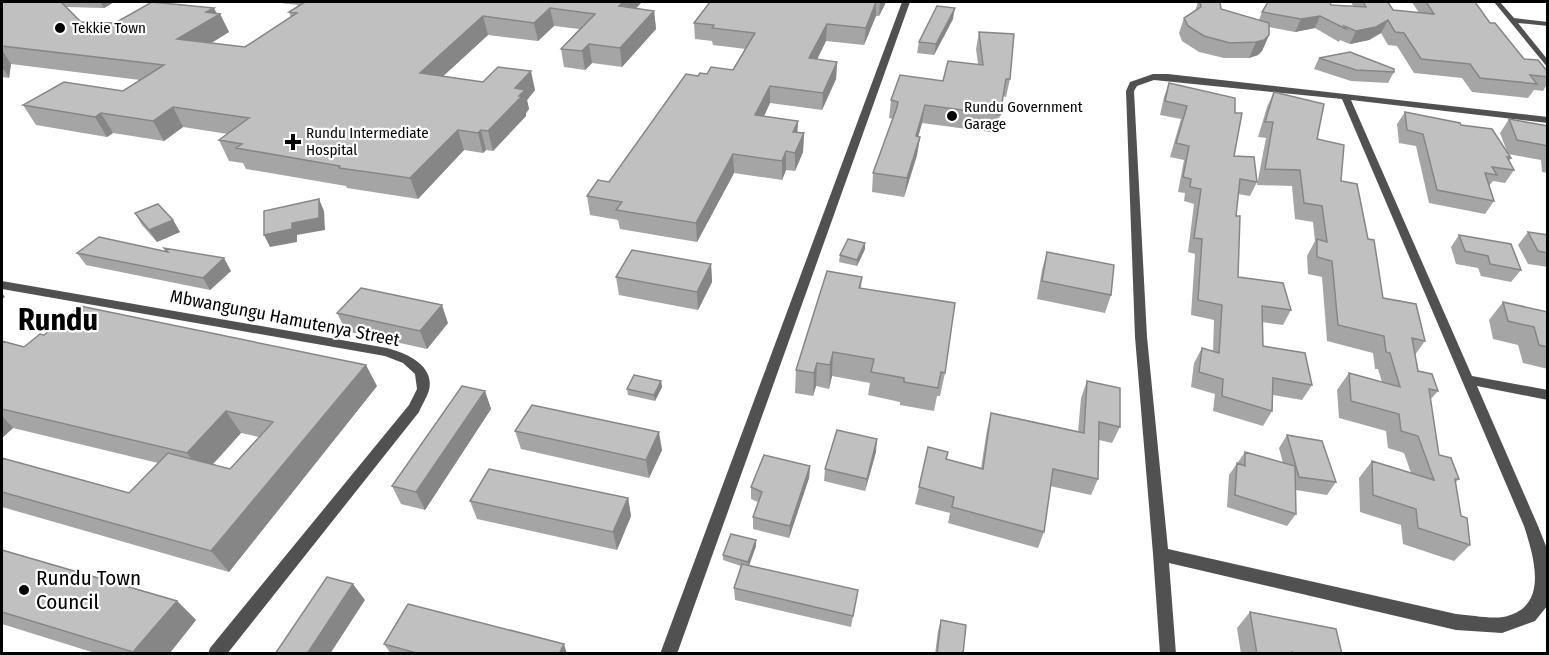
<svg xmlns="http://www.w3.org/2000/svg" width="1549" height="655" viewBox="0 0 1549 655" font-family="'Fira Sans Condensed',sans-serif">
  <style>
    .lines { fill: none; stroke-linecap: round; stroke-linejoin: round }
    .street { fill: #515151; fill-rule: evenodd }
    .wall { fill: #a5a5a5; fill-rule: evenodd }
    .shaded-wall { fill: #868686 }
    .building { fill: #c0c0c0; stroke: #868686; stroke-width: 1.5 }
    .poi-dot { fill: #000; stroke: #fff; stroke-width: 2 }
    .labels { text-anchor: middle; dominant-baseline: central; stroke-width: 4.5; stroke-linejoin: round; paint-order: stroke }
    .far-poi-label { font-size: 15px; fill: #000; stroke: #fff; text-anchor: start }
    .street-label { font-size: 18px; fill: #000; stroke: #fff }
    .near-poi-label { font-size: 21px; fill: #000; stroke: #fff; text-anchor: start }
    .town-label { font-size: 30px; font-weight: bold; fill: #000; stroke: #fff }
  </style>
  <rect width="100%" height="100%" fill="#fff"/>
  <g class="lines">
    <!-- street -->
    <path class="street" d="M902,2H910L677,654H660Z
      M1494,2H1500L1514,18L1548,22V26L1518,23L1548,60V68Z
      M1153,74H1168L1548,117V123L1351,100L1472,376L1548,390V400L1477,386L1538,526L1548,551V605L1535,621L1502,633L1456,630L1169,563L1176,654H1160L1153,554L1135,337L1126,91L1130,82ZM1154,80L1342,99L1524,526C1535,560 1549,608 1503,617C1489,619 1471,615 1456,614L1168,549L1147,337L1134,91L1137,86Z
      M2,281L387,348C406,353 435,365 429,390C427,397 422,405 419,412L227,654H208L210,648L409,405L417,389L415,374L403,363L385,356L2,289Z"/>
  </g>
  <!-- wall -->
  <path class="wall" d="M4,2H114L104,8L66,7L81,22L115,23L220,14L229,32L211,43L245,47L291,17L289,12L299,5L271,2H642L636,8L654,11L656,29L622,67L592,63L585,70L564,67L561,49L579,29L554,26L538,41L488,35L443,76L535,90L527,100L529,109L526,113V116L493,151L486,150L483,153L464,150L418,199L347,188L346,186L246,169L243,163L229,161L219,140L228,134L183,127L164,141L113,133L107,137L36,125L23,105L123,91L140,80L11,64L9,78L2,77V3Z
    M710,2H886L879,16H876L864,45L826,41L817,59L837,62L836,79L822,110L770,103L764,116L798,121L797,132L804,133L803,152L795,171L786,170L782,180L734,173L697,242L620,229L618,220L590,215L587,196L609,182L698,76L733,70L746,49L713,45L712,41L695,39L694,23Z
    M1198,2H1220L1221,9L1259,20L1262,12L1331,5L1353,6L1351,2H1388L1393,10L1419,13L1412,2H1475L1490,23L1524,59L1548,72V83L1543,91L1534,90L1528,98L1472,92L1462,78L1414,73L1397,46L1388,45L1381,33L1369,40L1350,44L1340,40L1339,42L1315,28L1295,32L1269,27V35L1262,51L1258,55L1249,58H1224L1199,52L1182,41L1179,33L1184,18L1195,11Z
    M953,19L934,55L917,53L919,42Z
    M979,32L1010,79L1006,97L1003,96L997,133L922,123L918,137H920L917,155L904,197L872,192L873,173L893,119L889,118L891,100L943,81L978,64L976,49Z
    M1319,58L1394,72L1388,83L1351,81L1314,69Z
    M1169,83L1257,182L1250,196L1238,194L1236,216L1238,277L1291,310L1283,325L1262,322L1263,346L1312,385L1302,400L1273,395L1272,411L1263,426L1213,411L1215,394L1191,387L1194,363L1202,348L1213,351L1214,320L1191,315L1195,254L1188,252L1194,204L1184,201L1185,193L1178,192L1184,160L1170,157L1181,119L1160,115L1164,97Z
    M1274,92L1317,139L1341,181L1368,239L1383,298L1425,341L1415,355L1418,371L1438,391L1430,400L1439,455L1459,479L1455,483L1461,516L1470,545L1454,561L1403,544L1401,525L1360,512L1359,478L1372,461L1411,473L1404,453L1388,448L1386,431L1339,418L1337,390L1349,373L1382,382L1378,369H1375L1373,353L1327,341L1322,277L1308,274L1307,256L1315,241L1313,222L1295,219L1292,186L1257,185L1266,138L1258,137L1267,107Z
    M1405,112L1461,125L1511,158L1509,161L1514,170L1505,183L1493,181L1489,186L1494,201L1485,214L1429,203L1416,146L1399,143L1397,124Z
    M1509,119L1548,126V173L1542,172L1541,160L1508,154L1500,133Z
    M135,213L173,220L180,232L157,242L142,225Z
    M1528,232L1548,253V267L1528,264L1518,245Z
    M1459,235L1521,270L1511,282L1481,276L1478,268L1456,264L1451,247Z
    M164,248L231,271L210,290L86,265L77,253L167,252Z
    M865,249L857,266L839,262L840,255Z
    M1047,252L1111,295L1105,313L1037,299L1042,270Z
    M711,264L712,282L698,310L619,295L616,277Z
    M862,277L861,288L945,373L940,396H937L934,411L900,405V402L868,395L870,383L832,376L829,389L816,386L813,396L795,393L796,370Z
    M1503,302L1545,312L1548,308V369L1523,363L1518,345L1493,339L1489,320Z
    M337,313L448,323L427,349L346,331Z
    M2,341L24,347L377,386L229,572L2,507V458L129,493L158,463L13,428L2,438ZM241,433L259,437L230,469L213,464Z
    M661,381L662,387L655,401L628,395L627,389Z
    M1087,381L1120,427L1112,443L1099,440L1098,479L1091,495L1050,486L1044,532L1038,548L948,523L950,513L915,504L919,487L946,459L981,468L987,430L991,413L1078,432L1081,398Z
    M485,391L491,409L425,510L401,504L392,486Z
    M515,431L662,450L649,478L521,449Z
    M1287,435L1336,482L1327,495L1296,490V514L1287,526L1227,507L1229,475L1245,452L1283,463L1279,448Z
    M876,452L865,491L824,481L825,469Z
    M810,466L809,478L789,538L753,529V517L758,502L751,499V487Z
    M628,498L631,516L617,550L477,519L470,501Z
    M756,540V546L749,566L858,590L851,627L735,600L734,588L741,566L723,560V555Z
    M2,550L177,601L196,620L169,654H98L2,624Z
    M1250,612L1342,654H1241L1237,628Z
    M941,620L963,654H935L938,631Z
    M384,644L567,654H391Z"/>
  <!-- shaded-wall -->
  <path class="shaded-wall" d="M100,2H114L104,8Z
    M623,2H642L621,24L619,6Z
    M876,2V16L864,45L866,28Z
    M880,2H886L879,16Z
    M214,8L218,16L220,14L229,32L187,58L177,39L206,12Z
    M550,8L554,26L538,41L534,23Z
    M955,8L953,19L934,55L936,44Z
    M654,11L656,29L622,67L620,48Z
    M483,16L488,35L426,92L420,73Z
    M1320,16L1315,28L1295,32L1301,19Z
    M1388,20L1381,33L1369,40L1350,44L1356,31Z
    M827,24L826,41L809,76V58Z
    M1269,35L1262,51L1258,55L1249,58L1256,42Z
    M589,44L592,63L585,70L582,51Z
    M2,50L11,64L9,78L2,67Z
    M837,62L836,79L822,110L823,93Z
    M531,71L535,90L527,100L529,109L526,113V116L493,151L488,131L515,88Z
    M770,86V103L756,133L755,115Z
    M925,105L922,123L913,155L916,136Z
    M173,107L183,127L164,141L153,121Z
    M101,113L113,133L107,137L95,117Z
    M798,121L797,139L793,132Z
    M458,130L464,150L418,199L410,178Z
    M481,130L486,150L483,153L478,133Z
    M804,133L803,152L795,171V153Z
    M920,137L917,155L904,197L907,178Z
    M786,151V170L782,180V161Z
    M733,154L734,173L697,242L696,223Z
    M319,199L324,211L325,230L297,235V242L270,247L264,235L292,223Z
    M173,220L180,232L157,242L149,230Z
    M865,243V249L857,266V260Z
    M224,258L231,271L210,290L203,278Z
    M711,264L712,282L698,310L697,292Z
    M2,293L5,297L2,299Z
    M442,305L448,323L427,349L420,331Z
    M833,352L832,376L829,389L830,365Z
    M817,363L816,386L813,396L814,373Z
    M366,365L377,386L229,572L211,551Z
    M661,381L662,387L655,401L654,395Z
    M485,391L491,409L425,510L416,492Z
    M226,411L241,433L204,474L187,453Z
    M2,416L13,428L2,438Z
    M659,432L662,450L649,478L646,460Z
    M877,439L876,452L865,491L867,479Z
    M810,466L809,478L789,538L790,526Z
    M628,498L631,516L617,550L613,532Z
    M756,540V546L748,568V562Z
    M353,584L365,600L330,654H307Z
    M177,601L196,620L169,654H135L133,652Z
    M564,644L567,654H559Z"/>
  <!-- building -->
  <path class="building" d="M4,2H61L81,22L115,23L152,2L214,8L206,12L220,14L177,39L245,47L297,13L289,12L305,2H623L619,6L654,11L620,48L589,44L582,51L561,49L595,14L550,8L534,23L483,16L420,73L483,82L498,67L531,71L515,88L525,90L519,96H522L488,131L481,130L478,133L458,130L410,178L339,168L340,166L236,148L242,144L219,140L249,118L173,107L153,121L101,113L95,117L23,105L64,82L123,91L164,65L2,46V3Z
    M710,2H876L866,28L827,24L809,58L837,62L823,93L770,86L755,115L798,121L793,132L804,133L795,153L786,151L782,161L733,154L696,223L616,210L622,202L587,196L598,180L609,182L686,74L698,76L700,73L707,74L711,67L733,70L755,33L712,28L714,25L694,23Z
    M1200,2H1220L1221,9L1269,23V35L1264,40L1256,42L1230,43L1204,36L1188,26L1184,18L1201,7Z
    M1268,2H1330L1331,5L1366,7L1363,2H1388L1393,10L1434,14L1426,2H1475L1490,23H1495L1524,59L1538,60L1548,72V77L1530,75L1537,84L1480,78L1470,64L1421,59L1404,33L1395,32L1388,20L1376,27L1356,31L1344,26L1346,29L1320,16L1301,19L1262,12Z
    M937,6L955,8L936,44L919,42Z
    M979,32L1014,34L1010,79H1006L1000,115L925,105L916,136L920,137L907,178L873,173L897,107L898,102L891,100L900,75L943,81L948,61L983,65Z
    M1350,52L1394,69V72L1356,70L1319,58Z
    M1169,83L1235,98V113H1242L1234,156L1254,157L1257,182L1240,179L1236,216H1240L1238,277L1283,283L1291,310L1262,306L1263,346L1305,353L1312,385L1273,378L1272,411L1222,396L1223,379L1199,372L1202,348L1219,353L1222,305L1198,300L1202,239L1194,238L1201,189L1190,187L1191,179L1183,177L1189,146L1176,143L1187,106L1165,101Z
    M1274,92L1324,104L1317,139L1344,145L1341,181L1357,184L1368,239L1374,240L1383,298L1416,304L1425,341L1412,338L1418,371L1432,374L1438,391L1429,389L1439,455L1451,458L1459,479H1455L1461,516L1467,518L1470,545L1418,528L1416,509L1373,495L1372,461L1434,480L1418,436L1401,431L1399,414L1351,401L1349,373L1400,387L1390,353L1386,352L1384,336L1338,325L1332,261L1317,257V239L1327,242L1322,206L1304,203L1300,170L1265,169L1273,122H1265Z
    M1405,112L1460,123L1461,125L1492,129L1511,158L1507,157L1514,170L1492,167L1497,175L1485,173L1494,201L1437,190L1423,134L1407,130Z
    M1509,119L1548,126V146L1517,140Z
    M319,199V218L292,223V229L264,235V211Z
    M158,204L173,220L149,230L135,213Z
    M1528,232L1548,235V253L1538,251Z
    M1459,235L1511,244L1521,270L1490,264L1488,256L1465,251Z
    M99,237L168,252L164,248L224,258L203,278L77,253Z
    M848,239L865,243L857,260L840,255Z
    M632,250L711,264L697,292L616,277Z
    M1047,252L1114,265L1111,295L1042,281Z
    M827,271L862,277L859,288L955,303L945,373L941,372L938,388L904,382V378L871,372L874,359L833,352L830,365L817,363L814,373L796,370Z
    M361,288L442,305L420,331L337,313Z
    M1503,302L1548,312V347L1539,345L1534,327L1508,321Z
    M80,306L366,365L211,551L2,492V458L129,493L168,453L230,469L273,422L226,411L187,453L2,409V341L24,347L40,334L44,335Z
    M634,375L661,381L654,395L627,389Z
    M1087,381L1120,388V427L1099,422L1098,479L1053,469L1044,532L952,507L954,497L919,487L928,447L948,452L946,459L983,469L991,413L1084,433Z
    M462,386L485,391L416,492L392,486Z
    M532,405L659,432L646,460L515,431Z
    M837,430L877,439L867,479L825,469Z
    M1287,435L1322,441L1336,482L1299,477Z
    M1245,452L1295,466L1296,514L1235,495L1237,463L1245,466Z
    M764,455L810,466L790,526L753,517L762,492L751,487Z
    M489,469L628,498L613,532L470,501Z
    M731,534L756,540L748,562L723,555Z
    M2,550L177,601L133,652L2,612Z
    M742,564L858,590L853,616L734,588Z
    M327,577L353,584L307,654H275Z
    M408,604L564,644L559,654H420L384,644Z
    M1250,612L1336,629L1342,654H1297L1292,652V654H1257Z
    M941,620L966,625L963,654H937Z"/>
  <!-- markers -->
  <g class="poi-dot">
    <circle cx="60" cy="28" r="6"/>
    <circle cx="952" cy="116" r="6"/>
    <path d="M290 133h6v6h6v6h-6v6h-6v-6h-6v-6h6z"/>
    <circle cx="24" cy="590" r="6"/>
  </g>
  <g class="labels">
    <!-- far-poi labels -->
    <g class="far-poi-label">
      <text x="72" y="28">Tekkie Town</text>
      <text x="964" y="107">Rundu Government<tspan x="964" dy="17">Garage</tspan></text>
      <text x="306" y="133">Rundu Intermediate<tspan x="306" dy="17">Hospital</tspan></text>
    </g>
    <!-- street labels -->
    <g class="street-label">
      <text transform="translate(285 318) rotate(11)">Mbwangungu Hamutenya Street</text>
    </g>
    <!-- near-poi labels -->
    <g class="near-poi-label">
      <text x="36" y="578">Rundu Town<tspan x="36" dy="24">Council</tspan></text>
    </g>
    <!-- town labels -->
    <g class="town-label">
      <text x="58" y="320">Rundu</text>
    </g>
  </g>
  <!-- border -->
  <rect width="1549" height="655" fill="none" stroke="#000000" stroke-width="6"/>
</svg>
